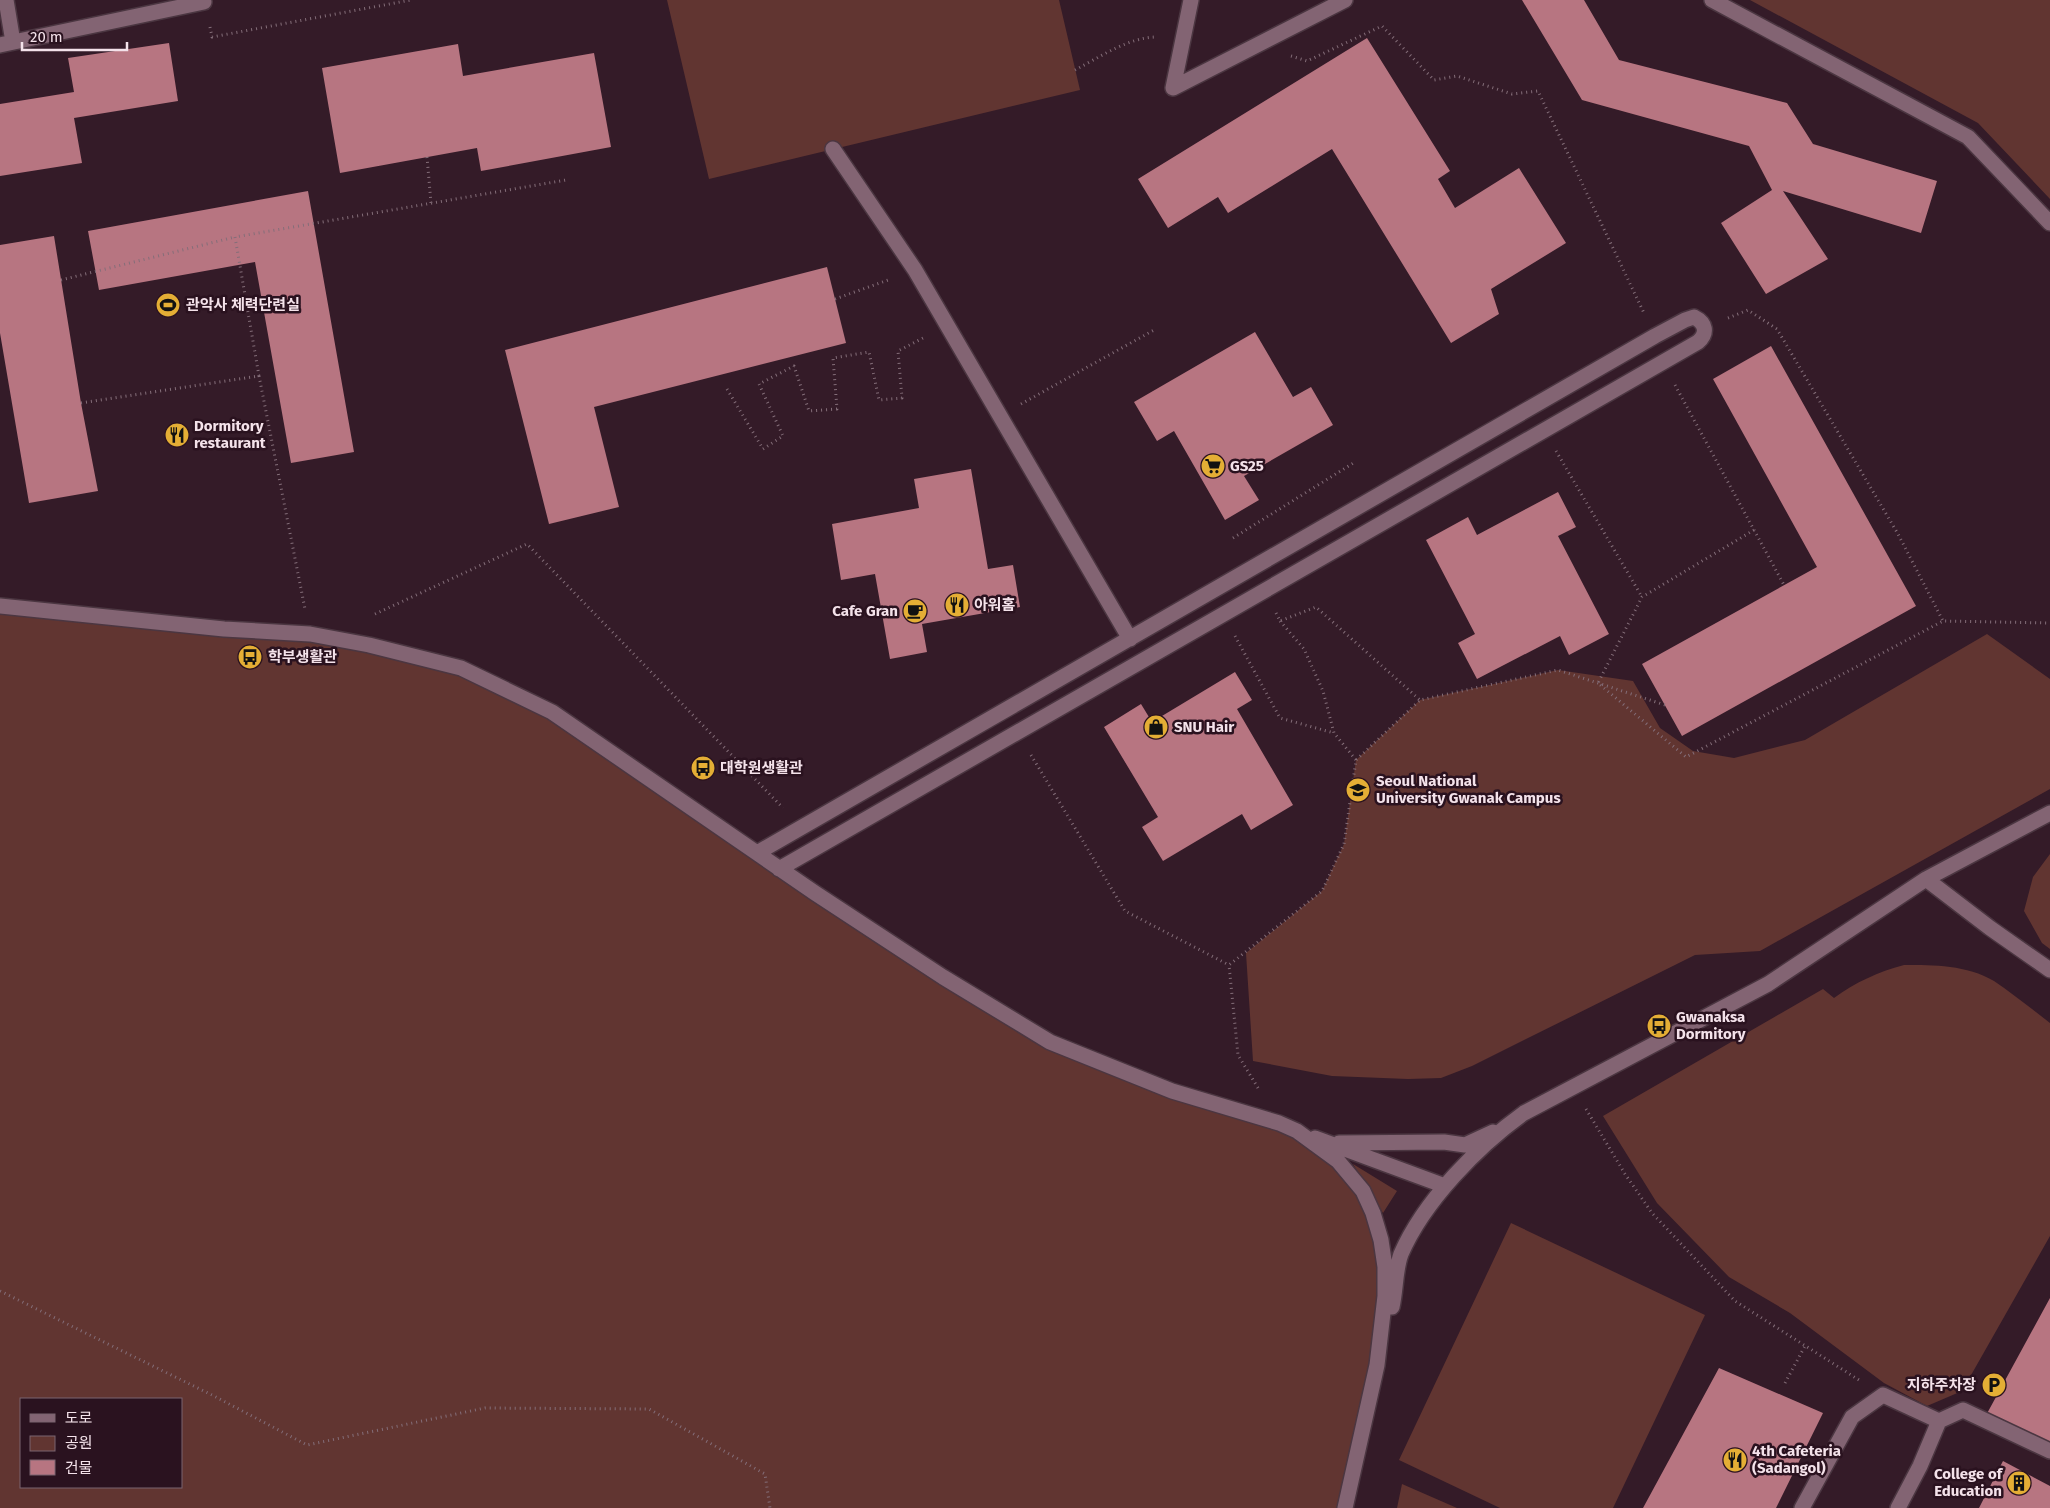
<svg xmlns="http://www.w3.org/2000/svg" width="2050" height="1508" viewBox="0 0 2050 1508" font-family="'Fira Sans','Noto Sans KR',sans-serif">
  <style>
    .green { fill: #613531; fill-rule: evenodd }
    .building { fill: #b77581 }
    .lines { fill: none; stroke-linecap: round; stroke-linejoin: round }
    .minor-casing { stroke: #4b3641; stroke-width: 18 }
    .path { stroke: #846e79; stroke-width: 3; stroke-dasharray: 1 4; stroke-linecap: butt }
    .minor { stroke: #836473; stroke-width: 15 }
    .labels { text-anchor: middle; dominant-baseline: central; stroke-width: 5; stroke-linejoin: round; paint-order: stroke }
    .poi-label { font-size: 15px; font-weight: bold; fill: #f4e2ea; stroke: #2a121f; text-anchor: start }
  </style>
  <rect width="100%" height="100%" fill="#341b28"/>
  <!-- green -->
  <path class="green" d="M667,0H1059L1080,90L709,179Z
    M1750,0H2050V199L1978,123Z
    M0,606L310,634L461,668L552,712L1050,1042L1297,1131L1363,1191L1385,1296L1345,1508H0ZM21,1399H181V1487H21Z
    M1987,634L2050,679V789L1760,951L1695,955L1472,1066L1441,1078L1408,1079L1332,1076L1253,1061L1246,953L1322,891L1344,844L1356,760L1420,700L1558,670L1633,681L1660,728L1693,751L1734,758L1805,740Z
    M2050,854V949L2042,943L2024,911L2033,877Z
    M1904,965C1934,965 1967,965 1994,981C2013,994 2032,1009 2050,1023V1236L1962,1391L1927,1406L1884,1383L1790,1313L1729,1277L1657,1203L1603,1116L1823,989L1834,998C1856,982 1878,972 1904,965Z
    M1353,1164L1397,1191L1383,1213Z
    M1511,1223L1705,1315L1613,1508H1500L1399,1460Z
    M1402,1484L1457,1508H1397Z"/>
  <!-- building -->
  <path class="building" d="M1522,0H1584L1619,60L1787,103L1813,144L1937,181L1921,233L1783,191L1828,259L1766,294L1721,223L1772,190L1749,146L1582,100Z
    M1367,38L1450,171L1438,179L1455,208L1519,168L1566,243L1491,289L1499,314L1451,343L1332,149L1228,213L1218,197L1168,228L1138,179Z
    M169,43L178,101L74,118L82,163L0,176V104L74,92L68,58Z
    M458,44L463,76L594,53L611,147L481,171L477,148L340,173L322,68Z
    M308,191L354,452L291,463L255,262L99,290L88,231Z
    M54,236L81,403L98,491L29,503L0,333V245Z
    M827,267L846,343L594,407L619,507L549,524L505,350Z
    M1255,332L1293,397L1311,387L1333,425L1244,476L1259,500L1225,520L1174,431L1157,441L1134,402Z
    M1771,346L1916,606L1682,736L1642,664L1817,567L1713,379Z
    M971,469L988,569L1013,565L1020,607L922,624L927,652L890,659L875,574L841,580L832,524L919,508L914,479Z
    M1558,492L1576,527L1558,536L1609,634L1569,655L1560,636L1477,679L1458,643L1475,634L1426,540L1468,517L1477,535Z
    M1235,672L1252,700L1237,709L1293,805L1251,830L1242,814L1163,861L1142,827L1158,817L1104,727L1141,704L1152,722Z
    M2050,1298V1451L1984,1419Z
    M1719,1368L1823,1413L1776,1508H1643Z
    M2003,1461L2050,1486V1508H1979Z"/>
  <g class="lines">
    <defs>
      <path id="minor" d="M6,0L13,42
        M1191,0L1173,88L1345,0
        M1712,0L1968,137L2050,223
        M0,45L204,2
        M833,149L915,270L1130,639
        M0,606L224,629L310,634L369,645L461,668L552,712L815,893L943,977L1050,1042L1172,1091L1279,1123L1297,1131L1338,1161L1363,1191L1373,1213L1381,1240L1385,1267V1296L1377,1365L1345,1508
        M757,853L1655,336L1685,320L1694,317C1706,323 1708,333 1698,342L779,869
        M1926,879L1990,928L2050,970
        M1315,1138L1445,1186
        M1339,1143L1444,1142L1465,1145L1493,1132
        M1392,1307C1396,1290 1395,1270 1401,1254C1424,1201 1478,1146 1524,1113L1768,984L1926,879L2050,813
        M1802,1508L1852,1417L1883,1395L1939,1421
        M1898,1508L1920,1466L1939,1421L1963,1410L2050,1451"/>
    </defs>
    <!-- minor casing -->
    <use href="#minor" class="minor-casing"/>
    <!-- path -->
    <path class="path" d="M210,27L212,37L411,0
      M1291,56L1307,61L1382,26L1434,80L1457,76L1512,94L1538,91L1644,313
      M1075,70C1100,57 1129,37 1157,37
      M427,157L431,203
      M61,280L235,237
      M835,299L891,279
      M1728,318L1748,310L1777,329L1898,534L1943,621
      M259,376L235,237L566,180
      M1675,385L1784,585
      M727,389L763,449L783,436L759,384L794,366L809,411L837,409L833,358L869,352L879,400L902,398L898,351L925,337
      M81,403L259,376L305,609
      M1021,404L1154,330
      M1556,451L1642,597
      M1754,530L1642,597L1598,683L1686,757L1943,621L2050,623
      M1233,538L1355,462
      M1276,613L1280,621L1316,607L1420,700
      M375,614L527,544L783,808
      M1280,621L1304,649L1323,691L1334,733L1356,760
      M1235,636L1280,718L1334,733
      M1031,755L1125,911L1229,965
      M1258,1088L1238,1055L1229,965L1322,891L1344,844L1356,760L1420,700L1558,670L1665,705
      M1586,1109L1625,1174L1652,1213L1735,1301L1859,1380
      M0,1291L212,1395L307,1445L485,1408L649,1409L765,1474L770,1508
      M1785,1383L1805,1346"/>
    <!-- minor -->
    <use href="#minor" class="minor"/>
  </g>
  <!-- icons -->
  <defs>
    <symbol id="stadium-disc" viewBox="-11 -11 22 22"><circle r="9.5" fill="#e4ae35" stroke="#2a121f"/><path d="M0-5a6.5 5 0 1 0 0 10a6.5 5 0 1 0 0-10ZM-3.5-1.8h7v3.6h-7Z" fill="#111"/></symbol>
    <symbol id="restaurant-disc" viewBox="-11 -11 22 22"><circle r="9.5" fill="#e4ae35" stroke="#2a121f"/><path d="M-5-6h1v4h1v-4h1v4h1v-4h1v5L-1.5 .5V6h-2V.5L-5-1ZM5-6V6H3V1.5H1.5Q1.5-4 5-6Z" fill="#111"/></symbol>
    <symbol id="supermarket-disc" viewBox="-11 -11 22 22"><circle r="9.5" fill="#e4ae35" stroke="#2a121f"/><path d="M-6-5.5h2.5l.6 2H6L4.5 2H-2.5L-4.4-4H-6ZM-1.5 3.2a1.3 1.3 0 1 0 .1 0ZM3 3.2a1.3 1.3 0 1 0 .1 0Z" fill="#111"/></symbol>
    <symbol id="cafe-disc" viewBox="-11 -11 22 22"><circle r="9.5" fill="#e4ae35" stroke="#2a121f"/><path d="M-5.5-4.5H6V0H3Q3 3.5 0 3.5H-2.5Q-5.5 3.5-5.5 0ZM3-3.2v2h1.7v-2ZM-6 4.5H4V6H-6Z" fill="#111"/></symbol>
    <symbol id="bus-disc" viewBox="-11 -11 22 22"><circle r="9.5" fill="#e4ae35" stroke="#2a121f"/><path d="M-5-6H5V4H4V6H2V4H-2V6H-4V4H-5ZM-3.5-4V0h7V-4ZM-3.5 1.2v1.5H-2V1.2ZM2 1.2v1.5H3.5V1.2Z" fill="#111"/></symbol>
    <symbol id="shop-disc" viewBox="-11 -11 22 22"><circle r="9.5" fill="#e4ae35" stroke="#2a121f"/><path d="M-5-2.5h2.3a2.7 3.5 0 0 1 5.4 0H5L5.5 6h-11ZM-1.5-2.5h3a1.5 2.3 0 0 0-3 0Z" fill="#111"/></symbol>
    <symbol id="university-disc" viewBox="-11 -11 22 22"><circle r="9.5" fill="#e4ae35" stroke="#2a121f"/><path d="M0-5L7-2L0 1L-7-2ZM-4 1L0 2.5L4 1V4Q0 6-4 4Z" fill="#111"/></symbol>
    <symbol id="parking-disc" viewBox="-11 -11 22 22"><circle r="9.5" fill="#e4ae35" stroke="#2a121f"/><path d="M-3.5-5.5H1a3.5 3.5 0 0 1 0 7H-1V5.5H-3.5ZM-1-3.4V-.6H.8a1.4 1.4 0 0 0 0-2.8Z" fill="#111"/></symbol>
    <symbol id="building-disc" viewBox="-11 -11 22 22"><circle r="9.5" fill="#e4ae35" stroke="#2a121f"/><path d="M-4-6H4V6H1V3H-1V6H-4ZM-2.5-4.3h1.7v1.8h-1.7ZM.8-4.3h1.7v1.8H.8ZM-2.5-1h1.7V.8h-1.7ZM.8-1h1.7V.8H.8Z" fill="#111"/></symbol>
  </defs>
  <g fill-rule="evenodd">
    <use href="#stadium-disc" x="154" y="291" width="28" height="28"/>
    <use href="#restaurant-disc" x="163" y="421" width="28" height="28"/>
    <use href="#supermarket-disc" x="1199" y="452" width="28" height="28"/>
    <use href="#restaurant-disc" x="943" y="591" width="28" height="28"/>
    <use href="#cafe-disc" x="901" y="597" width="28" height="28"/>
    <use href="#bus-disc" x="236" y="643" width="28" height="28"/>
    <use href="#shop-disc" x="1142" y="713" width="28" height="28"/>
    <use href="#bus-disc" x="689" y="754" width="28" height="28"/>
    <use href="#university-disc" x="1344" y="776" width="28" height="28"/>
    <use href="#bus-disc" x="1645" y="1012" width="28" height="28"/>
    <use href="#parking-disc" x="1980" y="1371" width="28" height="28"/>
    <use href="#restaurant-disc" x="1721" y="1446" width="28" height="28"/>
    <use href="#building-disc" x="2005" y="1469" width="28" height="28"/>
  </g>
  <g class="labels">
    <!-- poi labels -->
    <g class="poi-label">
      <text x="186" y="305">관악사 체력단련실</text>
      <text x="194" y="426">Dormitory<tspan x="194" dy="17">restaurant</tspan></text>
      <text x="1230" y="466">GS25</text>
      <text x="974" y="605">아워홈</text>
      <text x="898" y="611" text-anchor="end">Cafe Gran</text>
      <text x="268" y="657">학부생활관</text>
      <text x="1174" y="727">SNU Hair</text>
      <text x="720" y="768">대학원생활관</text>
      <text x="1376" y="781">Seoul National<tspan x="1376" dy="17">University Gwanak Campus</tspan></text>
      <text x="1676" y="1017">Gwanaksa<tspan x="1676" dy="17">Dormitory</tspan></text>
      <text x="1976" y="1385" text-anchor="end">지하주차장</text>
      <text x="1752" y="1451">4th Cafeteria<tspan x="1752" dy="17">(Sadangol)</tspan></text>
      <text x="2002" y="1474" text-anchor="end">College of<tspan x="2002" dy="17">Education</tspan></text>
    </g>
  </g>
  <!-- legend -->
  <rect x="20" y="1398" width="162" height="90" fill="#2a121f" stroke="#7b6570"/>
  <rect x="30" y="1414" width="25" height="8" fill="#836473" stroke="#7b6570"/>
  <text x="65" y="1423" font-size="15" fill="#f4e2ea">도로</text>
  <rect x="30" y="1436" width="25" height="15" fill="#613531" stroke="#7b6570"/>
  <text x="65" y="1448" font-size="15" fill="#f4e2ea">공원</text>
  <rect x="30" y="1460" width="25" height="15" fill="#b77581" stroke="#7b6570"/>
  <text x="65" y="1473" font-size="15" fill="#f4e2ea">건물</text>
  <!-- scale -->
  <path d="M22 42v8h105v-8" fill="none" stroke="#f4e2ea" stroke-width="2.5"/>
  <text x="30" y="42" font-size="15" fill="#f4e2ea" stroke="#2a121f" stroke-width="4" paint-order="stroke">20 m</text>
</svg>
